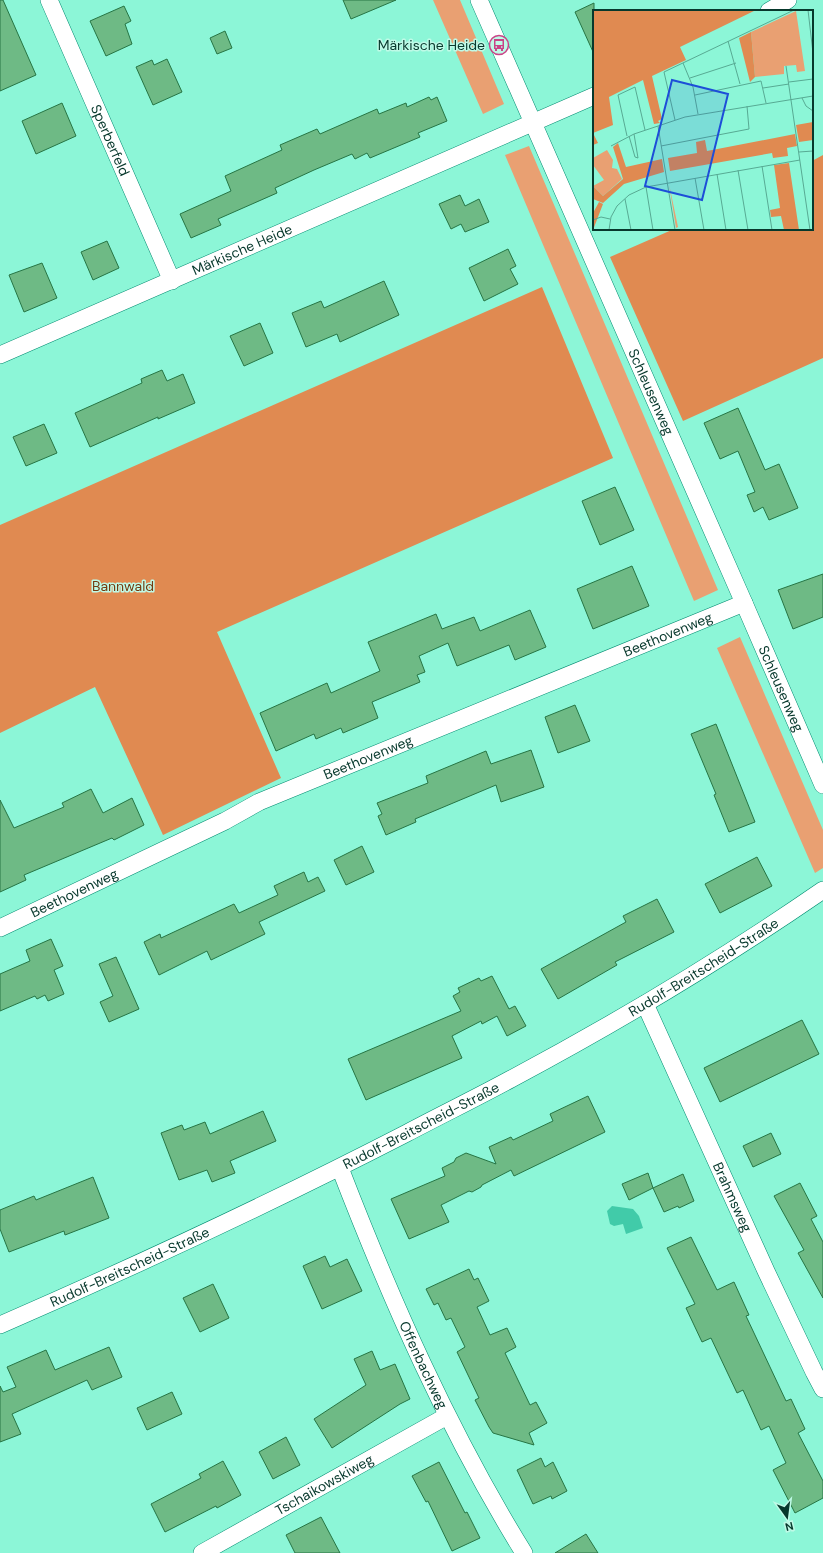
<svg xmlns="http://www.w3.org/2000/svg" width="823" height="1553" viewBox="0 0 823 1553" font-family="'DM Sans',sans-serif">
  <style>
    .green { fill: #e9a072 }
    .forest { fill: #e08a51 }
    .water { fill: #41cba9 }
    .building { fill: #6eba85; stroke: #267544 }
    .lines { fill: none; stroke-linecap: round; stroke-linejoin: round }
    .street-casing { stroke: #018b70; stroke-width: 18 }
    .street { stroke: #fff; stroke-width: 17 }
    .labels { text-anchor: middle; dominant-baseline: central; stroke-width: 3; stroke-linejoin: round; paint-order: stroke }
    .poi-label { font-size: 14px; fill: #07382c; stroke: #bffae7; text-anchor: end }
    .street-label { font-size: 14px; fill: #07382c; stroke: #bffae7 }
    .park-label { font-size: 14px; fill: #733b10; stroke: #bffae7 }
    .inset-road { fill: none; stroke: #57aa93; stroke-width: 1 }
    .view { fill: #1d4ed8; fill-opacity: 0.15; stroke: #1d4ed8; stroke-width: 2 }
    .inset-edge { fill: none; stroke: #07382c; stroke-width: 2 }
  </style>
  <rect width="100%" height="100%" fill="#8cf6d7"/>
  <!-- green -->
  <path class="green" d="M433,0H460L504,104L483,114Z
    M529,146L718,590L694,601L505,155Z
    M740,637L823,830V868L815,873L717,648Z"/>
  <!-- forest -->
  <path class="forest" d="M823,155V358L683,421L610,257L674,229H812V161Z
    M542,287L613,458L217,632L281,778L163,835L95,687L0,733V525Z"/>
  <!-- water -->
  <path class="water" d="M612,1206L633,1209L639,1216L643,1228L626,1234L623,1224L614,1226L610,1224L607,1211Z"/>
  <!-- building -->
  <path class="building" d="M0,0H3L36,75L0,91Z
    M343,0H396L351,19Z
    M594,3V54L575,12Z
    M124,6L131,21L125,24L132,44L106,56L90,21Z
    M225,31L232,48L217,54L210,38Z
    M167,59L182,92L153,105L136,67L152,60L154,65Z
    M429,97L431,100L437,97L447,121L418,133L420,137L370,158L367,153L355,159L352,154L314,170L275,188L277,193L218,219L221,225L191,238L180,214L231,191L225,176L282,150L280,145L317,129L320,134L377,109L379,114L406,103L407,107Z
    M62,103L76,136L36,154L22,121Z
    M460,195L465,206L479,199L489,222L465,232L461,224L451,229L439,204Z
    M107,241L119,268L93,280L81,252Z
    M508,249L516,266L510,269L518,284L484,301L469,268Z
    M42,263L57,298L24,312L9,275Z
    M384,281L399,315L340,342L337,334L306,347L292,313L321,301L324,308Z
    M260,323L273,353L244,366L230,336Z
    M162,370L167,381L183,374L195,403L158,419V417L90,447L75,413L142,383L141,379Z
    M738,408L765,470L779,464L798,508L769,520L763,507L754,512L747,495L755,492L738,451L720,459L704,423Z
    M44,424L57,453L26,466L13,437Z
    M615,487L634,530L600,545L582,501Z
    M632,566L649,606L593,629L577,589Z
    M823,574V617L793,629L778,590Z
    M530,610L546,647L515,660L509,645L457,666L448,643L419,656L425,672L417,675L420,682L372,702L378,718L343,733L341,728L316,739L314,734L276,751L260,713L327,683L331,693L380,671L368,642L436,614L442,629L474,617L480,631Z
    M575,705L590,741L558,753L545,717Z
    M716,724L755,822L729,832L714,795L716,794L691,734Z
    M531,750L544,787L501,802L496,785L415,819L416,822L386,835L378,816L382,814L377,803L428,783L426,776L486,751L491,764Z
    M91,789L103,813L132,798L144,825L114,840L112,838L24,875L26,880L0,892V800L14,828L64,807L62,803Z
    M362,846L374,872L346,885L334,860Z
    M757,857L772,886L720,913L705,884Z
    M304,872L308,882L318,877L325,891L259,922L265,934L211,960L207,951L159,975L144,942L160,934L161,938L234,904L239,913L278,895L274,886Z
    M657,899L674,932L615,962L617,965L558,999L541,969L626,922L623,916Z
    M51,939L63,966L54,970L64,994L48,1001L45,995L37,999L35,996L0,1011V974L30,961L26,950Z
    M116,957L139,1009L109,1022L100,1002L113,996L99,964Z
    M492,976L509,1009L515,1006L526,1026L507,1036L497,1016L482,1024L481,1021L452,1036L462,1058L366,1100L348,1059L461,1011L453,996L460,992L458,988L479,978L481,981Z
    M802,1020L819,1054L720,1102L704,1068Z
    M588,1096L605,1132L514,1176L511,1170L482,1185L481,1187L472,1192L469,1191L441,1205L449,1222L409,1239L391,1199L445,1176L442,1168L454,1162L456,1158L466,1153L496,1164L489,1147L511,1137L513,1140L553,1121L550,1114Z
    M263,1111L276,1141L230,1161L235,1173L212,1182L207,1170L179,1180L161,1133L182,1125L184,1130L205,1122L210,1134Z
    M771,1133L781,1154L753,1167L743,1146Z
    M648,1173L653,1188L629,1200L622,1184Z
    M683,1174L694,1201L679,1208L678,1206L664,1212L653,1188Z
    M93,1177L109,1218L65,1235L64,1231L9,1252L0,1229V1210L34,1196L36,1200Z
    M800,1183L817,1216L811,1219L823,1242V1298L798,1253L804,1250L774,1196Z
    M691,1237L717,1290L734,1282L749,1315L746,1316L786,1401L791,1399L805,1429L798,1433L823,1481V1498L795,1513L773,1470L786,1463L769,1426L761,1430L743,1390L737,1393L711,1338L702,1342L686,1308L695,1304L667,1248Z
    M325,1256L330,1267L347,1259L362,1291L322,1309L303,1266Z
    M469,1269L474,1280L478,1278L489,1301L477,1307L490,1335L507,1328L516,1347L505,1353L530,1405L536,1402L547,1423L529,1433L534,1445L493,1433L489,1427L475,1400L479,1398L457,1352L465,1347L451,1318L446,1320L438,1303L434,1305L426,1289Z
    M213,1284L229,1318L200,1332L183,1298Z
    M109,1347L122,1377L92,1390L87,1380L12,1414L21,1434L0,1442V1386L3,1392L16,1387L7,1367L46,1350L55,1370Z
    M372,1351L380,1370L395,1364L410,1399L400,1404L332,1448L314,1419L366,1385L354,1359Z
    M172,1392L182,1414L147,1430L137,1408Z
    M286,1437L300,1465L273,1479L259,1452Z
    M541,1458L545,1467L553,1462L567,1491L552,1499L551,1496L533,1504L517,1470Z
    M223,1461L241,1495L217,1508L216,1506L165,1532L151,1504L201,1478L199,1474Z
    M439,1462L465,1513L467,1512L480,1538L452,1551L428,1501L426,1502L412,1476Z
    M321,1517L340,1553H295L286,1535Z
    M586,1534L598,1553H555Z"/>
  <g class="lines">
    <defs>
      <g id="street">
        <path id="s1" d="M49,0L172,281"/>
        <path id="s2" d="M479,0L744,603L823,785"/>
        <path d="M769,11L788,0"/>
        <path id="s3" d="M0,355L594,96"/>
        <path id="s4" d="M0,928L225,821L259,802L744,603"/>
        <path id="s5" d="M645,1004L766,1271L814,1372L823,1389"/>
        <path id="s6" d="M340,1168C391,1300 449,1432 524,1553"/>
        <path id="s7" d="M0,1325C138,1265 273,1202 407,1133C441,1115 476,1098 511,1079C618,1022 723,959 823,890"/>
        <path id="s8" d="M202,1553L447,1416"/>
      </g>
    </defs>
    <!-- street casing -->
    <use href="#street" class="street-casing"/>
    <!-- street -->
    <use href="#street" class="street"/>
  </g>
  <!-- icons -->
  <defs>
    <symbol id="bus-ring" viewBox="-11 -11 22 22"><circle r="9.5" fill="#bffae7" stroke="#c94487" stroke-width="1.5"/><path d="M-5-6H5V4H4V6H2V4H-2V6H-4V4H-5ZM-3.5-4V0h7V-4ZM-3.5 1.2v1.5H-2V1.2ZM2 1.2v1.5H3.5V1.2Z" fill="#c94487"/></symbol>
  </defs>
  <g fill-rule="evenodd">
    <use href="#bus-ring" x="488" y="34" width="22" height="22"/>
  </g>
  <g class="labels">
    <!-- poi labels -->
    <g class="poi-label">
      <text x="485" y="45">Märkische Heide</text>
    </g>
    <!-- street labels -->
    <g class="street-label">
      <text stroke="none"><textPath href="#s1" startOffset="153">Sperberfeld</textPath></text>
      <text stroke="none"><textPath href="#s3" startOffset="264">Märkische Heide</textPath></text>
      <text stroke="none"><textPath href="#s2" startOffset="428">Schleusenweg</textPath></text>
      <text stroke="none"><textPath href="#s4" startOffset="730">Beethovenweg</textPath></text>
      <text stroke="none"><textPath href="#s2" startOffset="752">Schleusenweg</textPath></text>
      <text stroke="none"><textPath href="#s4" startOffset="406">Beethovenweg</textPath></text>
      <text stroke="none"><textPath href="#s4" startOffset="82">Beethovenweg</textPath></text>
      <text stroke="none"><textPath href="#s7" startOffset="790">Rudolf-Breitscheid-Straße</textPath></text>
      <text stroke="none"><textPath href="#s7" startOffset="466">Rudolf-Breitscheid-Straße</textPath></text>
      <text stroke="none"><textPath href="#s5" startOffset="212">Brahmsweg</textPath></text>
      <text stroke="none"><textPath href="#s7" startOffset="142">Rudolf-Breitscheid-Straße</textPath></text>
      <text stroke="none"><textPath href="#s6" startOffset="214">Offenbachweg</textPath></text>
      <text stroke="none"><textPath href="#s8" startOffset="140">Tschaikowskiweg</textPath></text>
    </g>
    <!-- park labels -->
    <g class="park-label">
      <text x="123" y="586">Bannwald</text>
    </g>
  </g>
  <!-- overview -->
  <g transform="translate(593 10)">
    <rect width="220" height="220" fill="#8cf6d7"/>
    <path d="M203,1L212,61L204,62L203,55L191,56V64L162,67L158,22ZM14,140L20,150L19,158L24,159L29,169L10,186L0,176L11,170L0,155V148ZM76,174L85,217L83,218Z" fill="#e9a072"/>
    <path d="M0,0H163L87,37L93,50L59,66L69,109L65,111L67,113L61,114L50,70L16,87L20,115L0,123L5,133L0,135ZM158,22L162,67L157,72L146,28ZM220,112V130L206,132L203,115ZM202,124L204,136L194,138L195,146L180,148L179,143L77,161L75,148L104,143L103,132L112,130L114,141ZM25,133L33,157L69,149L71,162L31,174L10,193L0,189V176L10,186L30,169L20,137ZM196,153L206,220H191L188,206L178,207L177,200L187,198L181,155ZM6,192L10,194L0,220V203Z" fill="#e08a51"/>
    <path class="inset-road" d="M215,0L220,43M135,31L147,74M90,53L100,77L105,104M193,56L217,220M97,68L143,53M196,72L220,69M170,78L196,74M102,85L168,71L173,93M209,88L213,96L220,101M82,110L71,62L201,0M65,116L82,220M34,126L25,85L42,77L52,120M36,126L42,147L45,148L41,124M18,136L41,124L92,107L220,86M68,136L156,119L154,96M206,142L220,141M169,156L179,220M145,160L155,220M124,164L133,220M102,168L111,220M53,177L60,220M32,189L38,220M0,210L8,207L17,209M16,220L18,207L24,196L36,185L53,177L207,150"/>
    <path class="view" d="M79,70L135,84L109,190L52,176Z"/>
    <rect width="220" height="220" class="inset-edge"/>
  </g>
  <!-- north arrow -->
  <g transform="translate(787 1517) rotate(166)" stroke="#bffae7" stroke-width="3" paint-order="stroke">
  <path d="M0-3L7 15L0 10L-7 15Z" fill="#07382c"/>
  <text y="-6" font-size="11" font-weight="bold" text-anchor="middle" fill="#07382c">N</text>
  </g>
</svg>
